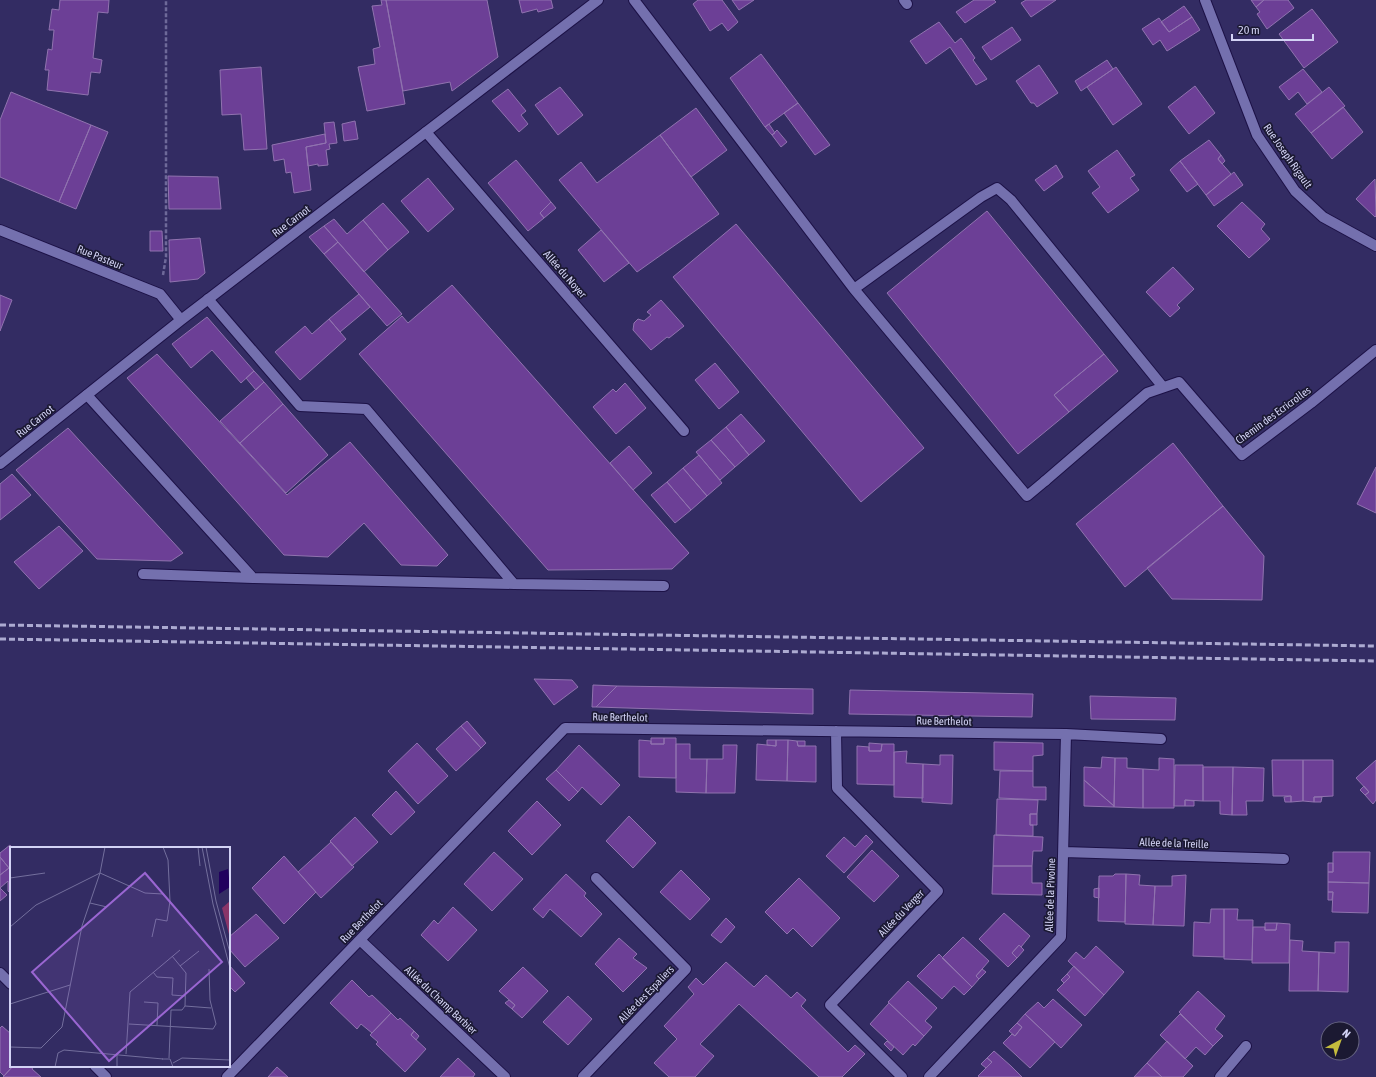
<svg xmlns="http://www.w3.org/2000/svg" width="1376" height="1077" viewBox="0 0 1376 1077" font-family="'Asap Condensed',sans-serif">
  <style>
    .building { fill: #6c3f96; stroke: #9073af }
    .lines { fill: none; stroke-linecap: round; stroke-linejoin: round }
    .service-casing { stroke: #1c1146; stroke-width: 12 }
    .minor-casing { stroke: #1c1146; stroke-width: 12 }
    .secondary-casing { stroke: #1c1146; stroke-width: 12 }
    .path { stroke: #6e6999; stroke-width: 2.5; stroke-dasharray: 4 2; stroke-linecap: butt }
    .service { stroke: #7470ae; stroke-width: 10 }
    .minor { stroke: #7470ae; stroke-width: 10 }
    .secondary { stroke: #7470ae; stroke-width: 10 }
    .rail { stroke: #acaad1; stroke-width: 3; stroke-dasharray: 6 3; stroke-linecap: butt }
    .labels { text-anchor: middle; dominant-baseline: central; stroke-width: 3.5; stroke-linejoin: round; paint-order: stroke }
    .street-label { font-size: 11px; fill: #d3d3f5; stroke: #1b1932 }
    .inset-road { fill: none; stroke: #736f9d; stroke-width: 1 }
    .view { fill: #9a66d2; fill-opacity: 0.15; stroke: #9a66d2; stroke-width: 2 }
    .inset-edge { fill: none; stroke: #d3d3f5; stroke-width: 2 }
  </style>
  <rect width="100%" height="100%" fill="#332c63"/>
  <!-- building -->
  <path class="building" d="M60,0H109L108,13L98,12L93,58L102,60L100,73L91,72L88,95L47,90L49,70H45L48,49L52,50L54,30H49L52,9L59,10Z
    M381,0H386L405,104L367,111L358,67L375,64L373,49L380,47L372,6L382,5Z
    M386,0H487L498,57L452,91L450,82L403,91Z
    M519,0H551L553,8L538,12L537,9L522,13Z
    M698,0H722L738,22L728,31L722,23L710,31L693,4Z
    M732,0H754L739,10Z
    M974,0H994L996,2L965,23L956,12Z
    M1026,0H1056L1031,17L1021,3Z
    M1251,0H1264L1256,7Z
    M1264,0H1288L1294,8L1267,29L1257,14L1260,12L1256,7Z
    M1184,6L1192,17L1169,32L1161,22Z
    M1312,9L1338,42L1304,68L1279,34Z
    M1192,17L1200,30L1167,51L1160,40L1153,45L1142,29L1159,18L1169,32Z
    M939,22L955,43L961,38L975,58L973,60L987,79L976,85L950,47L926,64L910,41Z
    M1012,27L1021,40L991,60L982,47Z
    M761,54L798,103L765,127L730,78Z
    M1107,60L1113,69L1081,91L1075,81Z
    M1039,65L1058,93L1037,107L1034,103H1031L1016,81Z
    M261,67L267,149L244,150L241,114L222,115L220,70Z
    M1116,67L1142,104L1113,125L1087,87Z
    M1303,69L1322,92L1307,104L1298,92L1289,100L1279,87Z
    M1195,86L1215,113L1189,134L1168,107Z
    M560,87L583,115L558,135L535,105Z
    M1329,87L1345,106L1311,133L1295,114Z
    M508,89L526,111L521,115L528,124L519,132L492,101Z
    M11,92L91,125L59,202L0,177V120Z
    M798,103L830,145L815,155L784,113Z
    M1343,107L1363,132L1332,159L1311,133Z
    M696,108L727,150L691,177L660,135Z
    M355,121L358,139L344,141L342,124Z
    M334,122L337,143L329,144L330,149L326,150L328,165L318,166V164L308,166L306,147L326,143L324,123Z
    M769,124L775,133L772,135L765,127Z
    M91,125L108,132L76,209L59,202Z
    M777,130L787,142L781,147L772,135Z
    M325,134L326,143L306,147L311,190L294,193L291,172L286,173L284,159L274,161L272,145Z
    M660,135L719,214L637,272L559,180L581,162L597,183Z
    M1209,140L1221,155L1218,159L1231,174L1206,195L1180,161Z
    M1117,150L1135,175L1130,178L1139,190L1108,213L1092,193L1100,187L1088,171Z
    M1221,155L1225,161L1222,164L1218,159Z
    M516,160L551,202L540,213L544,218L528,231L488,183Z
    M1180,161L1198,184L1187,192L1170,170Z
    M1056,165L1063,177L1044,191L1035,180Z
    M1234,172L1243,185L1214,206L1206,195Z
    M168,176L218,177L221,209H169Z
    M428,178L454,209L428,232L401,201Z
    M1375,179L1376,216L1375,217L1356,199Z
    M551,202L556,208L544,218L540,213Z
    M1242,202L1265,224L1261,229L1270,239L1249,258L1217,226Z
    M383,203L409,232L388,250L363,220Z
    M987,211L1104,354L1054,395L1069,412L1018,454L887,293Z
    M334,219L347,234L363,220L388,250L364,272L324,226Z
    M736,224L924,448L861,502L673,277Z
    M324,226L338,242L324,254L309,237Z
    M601,230L629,263L604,282L578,250Z
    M150,231H162L163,251H150Z
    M200,238L205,273L198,279L170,282L169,240Z
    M338,242L402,314L387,326L324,254Z
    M1173,267L1194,289L1177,305L1180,308L1170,317L1146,292Z
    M452,285L689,553L672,569L548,570L359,354L402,316L408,323Z
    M359,294L370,307L340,332L329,319Z
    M0,295L12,300L0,331Z
    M661,300L684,326L669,338L667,337L651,350L633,330L634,323L638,319L644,321L651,315L647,312Z
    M207,317L254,371L241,383L212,350L191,368L172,344Z
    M329,319L346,339L300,380L275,352L305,326L312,334Z
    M157,354L287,495L350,442L448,555L437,566L401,565L364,523L328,557L284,555L127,378Z
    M1104,354L1118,371L1069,412L1054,395Z
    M715,363L739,392L719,409L695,380Z
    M254,371L264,382L256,390L246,378Z
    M264,382L283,404L240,443L220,421Z
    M625,383L646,408L616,434L593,407L613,389L616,392Z
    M283,404L328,455L286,493L240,443Z
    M741,414L765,441L749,455L726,427Z
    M726,427L749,455L735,467L711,440Z
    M68,428L183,553L171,561L97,559L16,470Z
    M711,440L735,467L720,480L696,452Z
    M1173,443L1223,506L1125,587L1076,524Z
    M629,446L652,473L633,490L610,463Z
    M699,455L722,483L707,496L683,468Z
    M1376,467V513L1357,504Z
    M683,468L707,496L691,510L667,482Z
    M12,474L31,495L0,520V484Z
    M667,482L691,510L675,523L651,495Z
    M1223,506L1264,556L1262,600L1172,599L1147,568Z
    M59,526L83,551L39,589L14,562Z
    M534,679L572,680L578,687L554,705Z
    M593,685L617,686L596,707H592Z
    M617,686L813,689V714L596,707Z
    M850,690L1033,694L1032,717L849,714Z
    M1090,696L1176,698L1175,720L1091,719Z
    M467,721L486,743L481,748L461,726Z
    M461,726L481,748L456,771L436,749Z
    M651,738H664V744H651Z
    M664,738H676V778L639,777V740L651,741V744H664Z
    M767,740H776V746L767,745Z
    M776,740H788L787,781L756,780L757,744L776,746Z
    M788,740L797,741L798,746H816V782L787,781Z
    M797,741H805V746H798Z
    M994,742L1043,743V755L1033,756V771L994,770Z
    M417,743L448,776L418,804L388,771Z
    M869,743L882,744L881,751H869Z
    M676,744H690V759H707L706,793L676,792Z
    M882,744H894V785L857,784V746L869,747V751H881Z
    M579,745L620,785L601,805L582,787L578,792L556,770Z
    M723,745H737L735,793H706L707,759H723Z
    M907,751L906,763L923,764V798L894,797V752Z
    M940,755H953L952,804L922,802L923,764L940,765Z
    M1102,757L1115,758L1114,806L1084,780V767L1101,768Z
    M1115,758H1127V768L1143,769V808L1114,807Z
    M1159,758L1174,759V808H1143V769L1159,770Z
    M1272,760H1303V801L1291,802V796H1273Z
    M1303,760H1333V796L1314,797V802L1303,801Z
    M1376,760V800L1373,804L1365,795L1369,792L1356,778Z
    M1175,765H1203V801L1185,800V806H1174Z
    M1203,767H1233L1232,815L1220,814V801H1203Z
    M1233,767L1264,768L1263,801H1246L1247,815H1232Z
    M556,770L578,792L569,801L546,779Z
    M1000,771H1033V787H1046V800L999,798Z
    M1084,780L1114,806V807L1084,806Z
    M1364,786L1369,792L1365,795L1360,790Z
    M396,791L415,812L391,835L372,815Z
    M1291,796V802H1285L1284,797Z
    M1314,797H1322L1321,802H1314Z
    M997,799L1038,800L1037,814H1030V825H1033V836L996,835Z
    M1185,800L1194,801V806H1185Z
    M537,801L561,825L532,855L508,831Z
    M1030,814H1037V825H1030Z
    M629,816L656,843L633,868L606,841Z
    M355,817L378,842L352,866L330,841Z
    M866,835L873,842L844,873L826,856L844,837L855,847Z
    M994,835L1043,837L1042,851H1033L1032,866H993Z
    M331,842L354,867L321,898L298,872Z
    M10,845L13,848H11V866L9,868L0,857V853Z
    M872,850L899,876L874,902L847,877Z
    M494,852L523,879L492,911L464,884Z
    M1333,852H1370L1369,883L1328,882V872H1333Z
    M284,856L316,892L284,924L252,888Z
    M0,857L9,868L0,875Z
    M1328,863H1333V872H1328Z
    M993,866H1032V883H1042V895L992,894Z
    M9,868L11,870V894L8,891V881L0,888L7,895L0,901V875Z
    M681,870L710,899L690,920L660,892Z
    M566,874L586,893L584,896L602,914L581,937L550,909L543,918L533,909Z
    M1115,874H1126L1125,922L1098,921L1099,876H1113Z
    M1126,874L1140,875L1139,885L1155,886L1153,925L1125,924Z
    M1186,875L1184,926L1153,925L1155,886H1172V876Z
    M799,878L840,918L812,947L793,928L787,934L765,912Z
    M1328,882L1369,883L1368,913L1332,912L1333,892H1328Z
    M1099,888V898L1094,897V889Z
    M1328,892H1333L1332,900H1328Z
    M453,907L477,930L448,961L421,935L434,920L438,924Z
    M1211,909H1224V957L1193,956L1194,922L1210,923Z
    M1224,909H1238L1237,920H1253L1252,960L1224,959Z
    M1004,913L1030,936L1021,947L1019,945L1012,953L1017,958L1008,967L979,939Z
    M256,914L279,938L245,967L229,949V937Z
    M726,918L735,927L721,943L711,935Z
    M1265,923H1277L1276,930H1265Z
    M1277,923L1290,924L1289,963H1252L1253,927H1265V930H1276Z
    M963,937L989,961L976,976L979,979L972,987L942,958Z
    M619,938L637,954L633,958L647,968L623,992L595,964Z
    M1290,940L1303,941L1302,951L1319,952L1318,991H1289Z
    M1335,942H1349L1348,992L1318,991L1319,952L1335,953Z
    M1019,945L1024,950L1017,958L1012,953Z
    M1096,946L1124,972L1104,995L1068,961L1076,952L1084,959Z
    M939,954L972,987L964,995L954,986L942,999L917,976Z
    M726,962L754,987L766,975L791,998L797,992L806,1000L801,1006L848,1052L855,1045L865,1054L842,1077H819L739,1004L700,1044L714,1056L695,1077H669L654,1063L677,1039L664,1026L694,994L688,987L696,978L703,985Z
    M229,965L245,983L235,992L229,986Z
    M1074,966L1104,995L1085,1016L1057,990L1070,977L1067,974Z
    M523,967L548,991L522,1018L512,1009L515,1005L499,991Z
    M982,969L986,972L979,979L976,976Z
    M1067,974L1070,977L1064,983L1061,980Z
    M352,980L369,997L372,995L391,1013L372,1033L361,1024L357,1029L330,1003Z
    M908,981L937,1008L925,1021L932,1027L924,1036L888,1002Z
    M1198,991L1225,1016L1215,1029L1223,1036L1213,1046L1179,1012Z
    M568,996L592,1019L568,1045L543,1022Z
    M1053,999L1082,1025L1061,1048L1025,1014L1038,1002L1044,1008Z
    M509,1000L515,1005L512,1009L505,1003Z
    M889,1003L924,1036L915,1046L913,1044L903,1055L870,1024Z
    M391,1013L398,1020L400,1018L414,1031L411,1035L426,1049L405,1072L376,1044L378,1042L370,1035Z
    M1025,1014L1055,1042L1030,1068L1003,1043L1012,1034L1015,1036L1022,1027L1017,1023Z
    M1180,1014L1213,1046L1205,1055L1196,1047L1185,1059L1160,1035Z
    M1017,1023L1022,1027L1015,1036L1009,1031Z
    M2,1026L11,1034V1066H13L4,1076L0,1072V1028Z
    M414,1031L419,1036L416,1040L411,1035Z
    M887,1041L894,1047L891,1051L884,1044Z
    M1167,1041L1193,1066L1183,1077H1162L1147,1063Z
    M994,1051L1011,1066L1022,1077H979L978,1076L992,1062L987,1058Z
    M458,1058L475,1074L473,1077H440Z
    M987,1058L992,1062L986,1068L981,1064Z
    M1147,1063L1162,1077H1134Z
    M13,1066H34L32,1069L41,1077H3Z
    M277,1067L288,1077H268Z"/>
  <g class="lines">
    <defs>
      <path id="service" d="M634,0L854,289L1027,496L1045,481
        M426,132L684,431
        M854,289L981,197L997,188L1011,200L1163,387
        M87,395L253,578L514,584L366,409L300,406L208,299
        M143,574L253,578
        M514,584L664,586"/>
      <path id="minor" d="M904,0L907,4
        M1205,0L1257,135L1295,191L1323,217L1376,246
        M0,230L160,294L181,320
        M0,464L181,320L598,0
        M1045,481L1147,393L1179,382L1242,455L1311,403L1376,350
        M836,731L837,788L938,891L830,1005L902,1077
        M1064,852L1284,859
        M360,940L505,1077
        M227,1077L565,728L1066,734L1161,739
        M583,1077L686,969L596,878
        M929,1077L1061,937L1066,734
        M1220,1077L1246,1046"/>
      <path id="secondary" d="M0,973L11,984
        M95,1066L106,1077"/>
    </defs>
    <!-- service casing -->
    <use href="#service" class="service-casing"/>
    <!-- minor casing -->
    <use href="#minor" class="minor-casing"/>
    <!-- secondary casing -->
    <use href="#secondary" class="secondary-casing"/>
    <!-- path -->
    <path class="path" d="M163,275L166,257V0"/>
    <!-- service -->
    <use href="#service" class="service"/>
    <!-- minor -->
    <use href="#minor" class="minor"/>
    <!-- secondary -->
    <use href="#secondary" class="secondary"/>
    <!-- rail -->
    <path class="rail" d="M0,625L1376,646
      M0,639L1376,661"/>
  </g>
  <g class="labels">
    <!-- street labels -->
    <g class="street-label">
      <text transform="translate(1288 156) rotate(55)">Rue Joseph Rigault</text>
      <text transform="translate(291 221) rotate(-37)">Rue Carnot</text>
      <text transform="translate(100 257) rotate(22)">Rue Pasteur</text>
      <text transform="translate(565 274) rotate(49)">Allée du Noyer</text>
      <text transform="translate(1273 415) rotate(-36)">Chemin des Ecricrolles</text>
      <text transform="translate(35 421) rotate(-39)">Rue Carnot</text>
      <text transform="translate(620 717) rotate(1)">Rue Berthelot</text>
      <text transform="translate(944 721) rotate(1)">Rue Berthelot</text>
      <text transform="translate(1174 843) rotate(2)">Allée de la Treille</text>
      <text transform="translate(1050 895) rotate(-88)">Allée de la Pivoine</text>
      <text transform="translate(901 913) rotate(-46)">Allée du Verger</text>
      <text transform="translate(361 921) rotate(-46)">Rue Berthelot</text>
      <text transform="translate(646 994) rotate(-46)">Allée des Espaliers</text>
      <text transform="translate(441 1000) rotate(43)">Allée du Champ Barbier</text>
    </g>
  </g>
  <!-- overview -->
  <g transform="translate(10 847)">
    <rect width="220" height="220" fill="#332c63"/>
    <path d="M220,54V91L212,61Z" fill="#893568"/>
    <path d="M218,22L220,40L209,47V25Z" fill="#21015e"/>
    <path class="inset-road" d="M188,0L190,19M192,0L203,57L220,121M196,0L206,54L220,106M90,26L135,46L153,47M0,31L35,26M80,56L97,60M0,80L26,58L90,26M142,90L146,72L157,74L160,54L158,13L153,0M162,109L176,126L175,159M170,119L189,104M143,125L147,130L163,131L162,148L175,149M134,155L148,156L147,178M0,157L60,138M175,159L201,161M119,177L203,182L206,177L200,153L199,122M0,200L31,201L52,180L72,79L90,26L95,0M107,206V220M116,207L120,145L170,103M159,211L161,163H172L175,159M152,212H160L163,220M163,216L172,211L220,213M45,220L48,206L54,203L153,212"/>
    <path class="view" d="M135,26L212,115L99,214L22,125Z"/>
    <rect width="220" height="220" class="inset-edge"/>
  </g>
  <!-- north arrow -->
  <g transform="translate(1340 1041) rotate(41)"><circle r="19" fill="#1b1932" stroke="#656380"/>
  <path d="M0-3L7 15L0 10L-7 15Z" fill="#c4bc3d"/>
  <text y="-6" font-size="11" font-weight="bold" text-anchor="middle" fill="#d3d3f5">N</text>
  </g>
  <!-- scale -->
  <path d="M1232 34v6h81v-6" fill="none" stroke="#d3d3f5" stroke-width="2"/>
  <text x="1238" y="34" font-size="12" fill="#d3d3f5" stroke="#1b1932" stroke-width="3" paint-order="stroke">20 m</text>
</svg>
